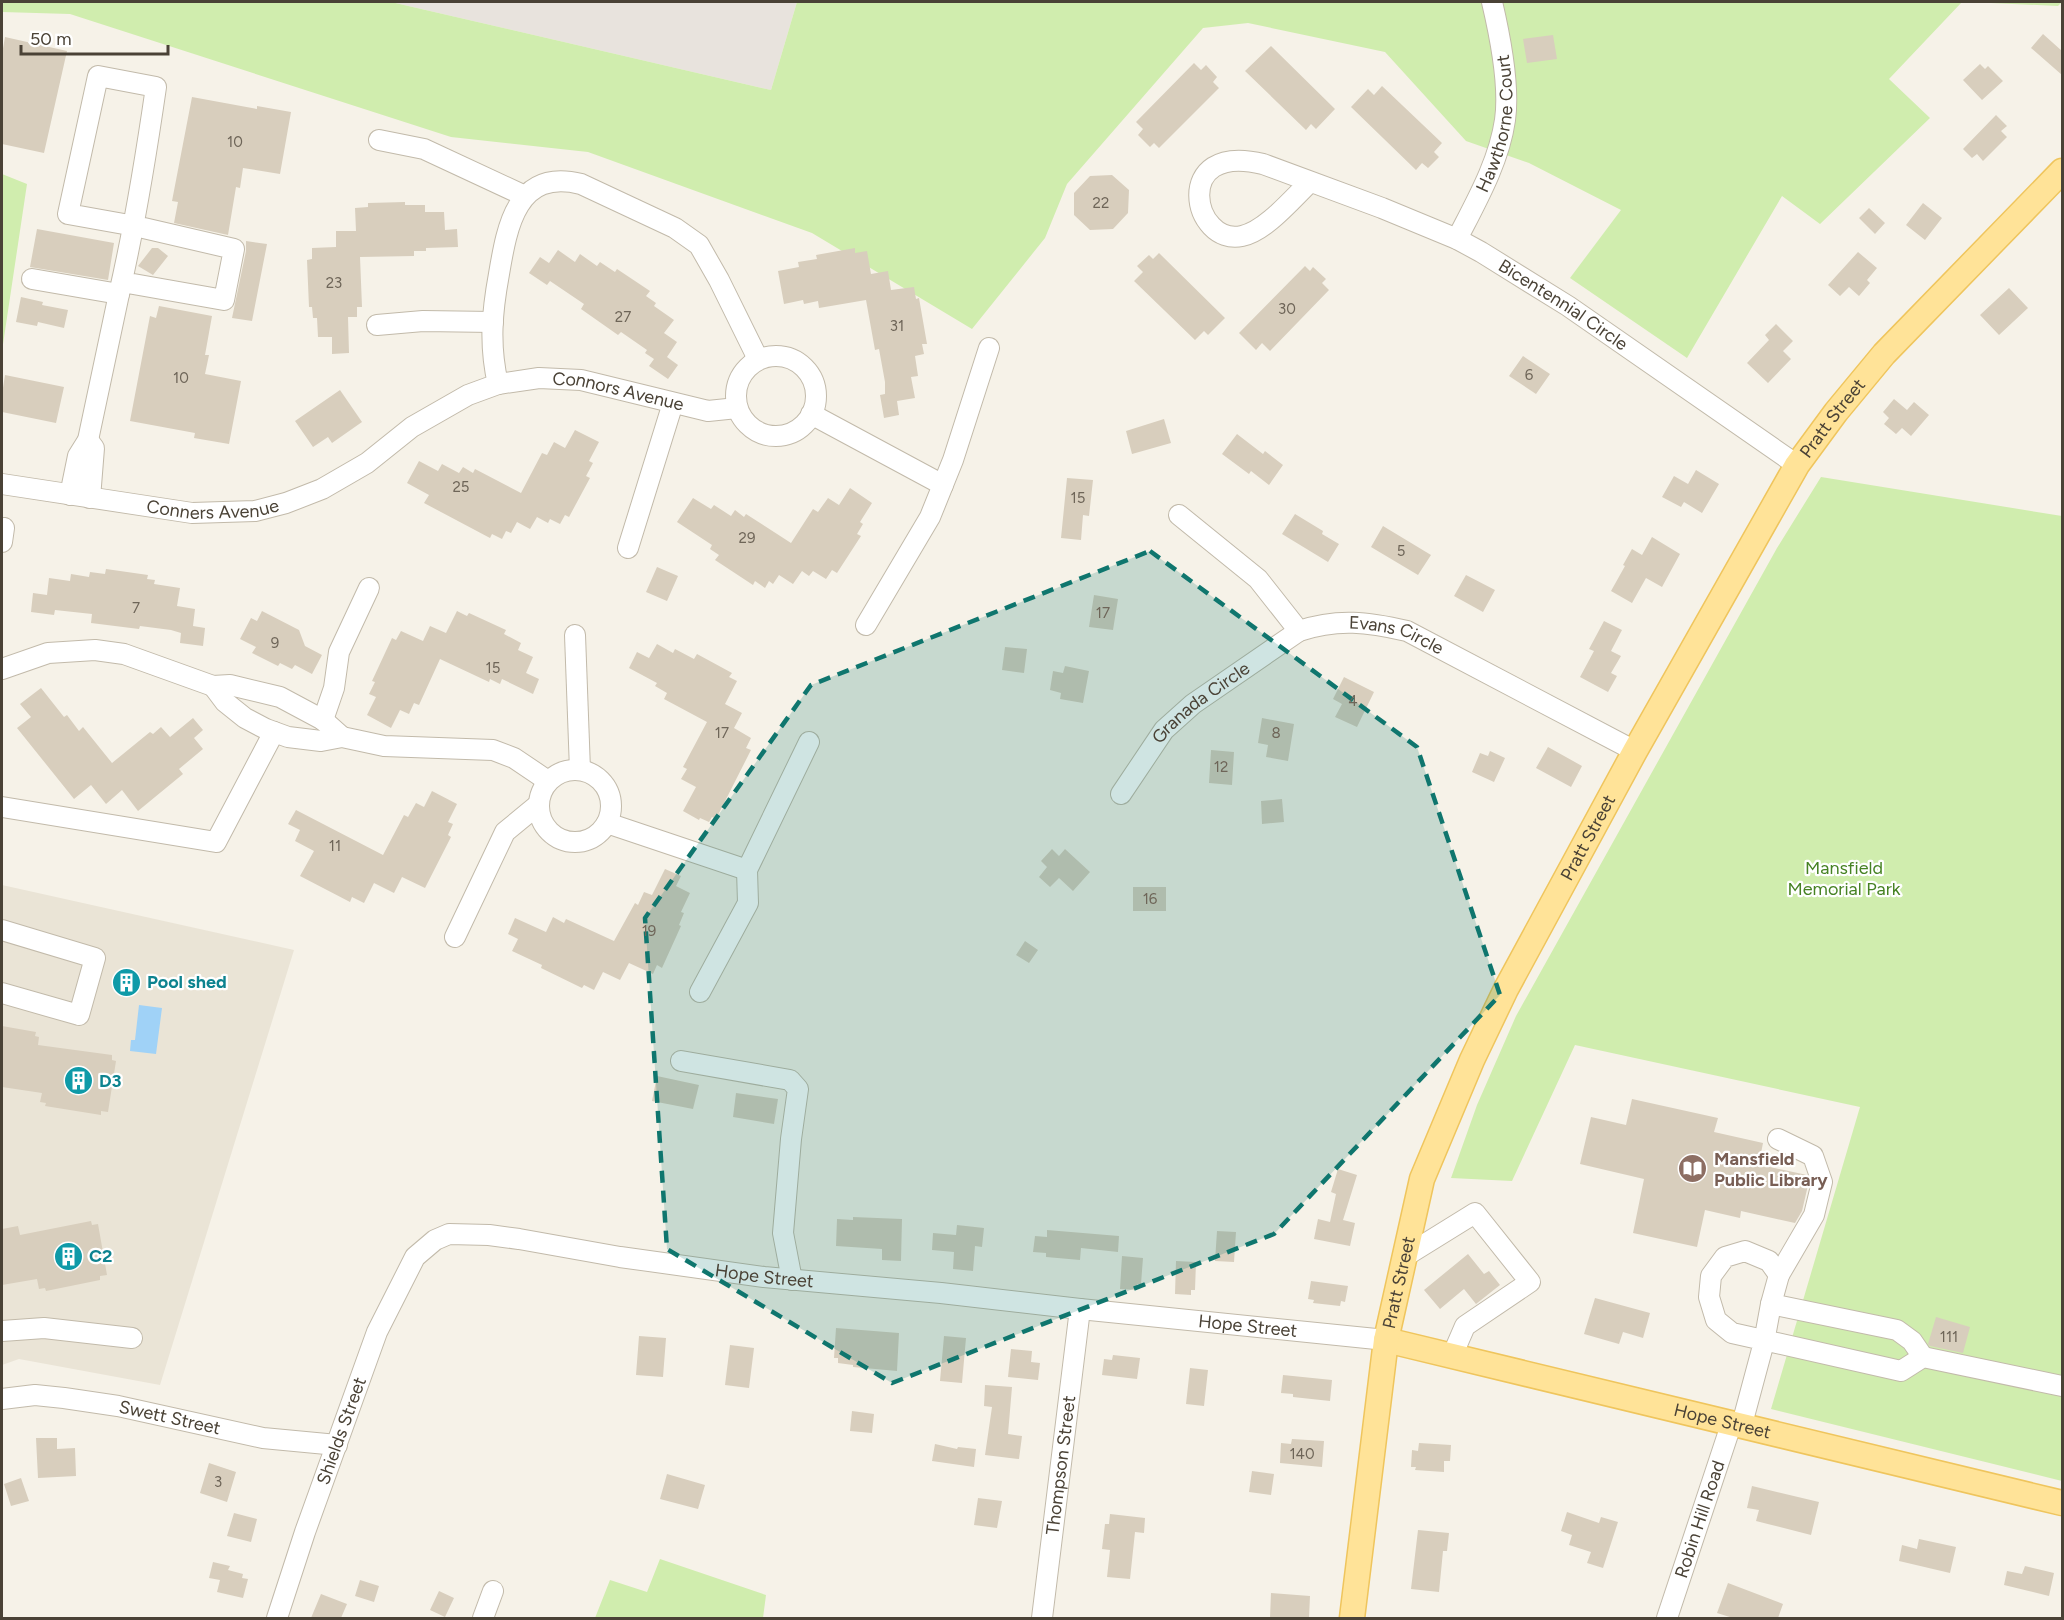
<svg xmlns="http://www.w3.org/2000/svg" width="2064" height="1620" viewBox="0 0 2064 1620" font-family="Figtree,sans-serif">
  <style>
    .residential { fill: #eae4d6 }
    .industrial { fill: #e8e3dd }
    .green { fill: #d0edae }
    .water { fill: #a0d2f7 }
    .building { fill: #d8cebd }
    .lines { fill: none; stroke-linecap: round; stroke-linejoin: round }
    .minor-casing { stroke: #c2baaa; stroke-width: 22 }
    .major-casing { stroke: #efc55d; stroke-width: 27 }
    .minor { stroke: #fff; stroke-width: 20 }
    .major { stroke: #ffe398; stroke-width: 24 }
    .marked { fill: #0f766e; fill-opacity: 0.2; stroke: #0f766e; stroke-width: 4.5; stroke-dasharray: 12 8; stroke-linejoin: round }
    .labels { text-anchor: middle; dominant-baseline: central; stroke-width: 4.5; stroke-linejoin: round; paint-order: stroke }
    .number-label { font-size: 15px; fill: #6e6558 }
    .street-label { font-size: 18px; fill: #4a4236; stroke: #fff }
    .park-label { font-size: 18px; fill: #468223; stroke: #fff }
    .culture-label { font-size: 18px; font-weight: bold; fill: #0d838f; stroke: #fff; text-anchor: start }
    .education-label { font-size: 18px; font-weight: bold; fill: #785e54; stroke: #fff; text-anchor: start }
  </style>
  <rect width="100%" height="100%" fill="#f6f2e8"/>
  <!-- residential -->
  <path class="residential" d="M2,885L294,950L160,1385L19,1359L2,1365Z"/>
  <!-- industrial -->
  <path class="industrial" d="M391,2H797L771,90Z"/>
  <!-- green -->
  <path class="green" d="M2,2H391L771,90L797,2H1962L1889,79L1930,118L1820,224L1782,196L1687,358L1570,278L1621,210L1529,163L1466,141L1385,52L1248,23L1203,28L1067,184L1045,238L972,329L812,233L588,152L451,137L70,14L2,12Z
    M1969,2H2062L2058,6Z
    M2,174L27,184L2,351Z
    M1821,477L2062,516V1481L1771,1409L1860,1107L1575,1045L1512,1181L1451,1178L1477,1105L1516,1016L1777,548Z
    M660,1559L766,1595L763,1618H595L610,1580L647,1592Z"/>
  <!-- water -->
  <path class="water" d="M139,1005L162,1008L156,1054L130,1051L131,1040H135Z"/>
  <!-- building -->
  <path class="building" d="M2043,34L2062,51V75L2031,48Z
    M1553,35L1557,59L1527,63L1523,39Z
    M5,37L67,51L44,153L2,144V54Z
    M1271,46L1335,109L1316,129L1311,124L1306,130L1245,71Z
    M1194,63L1201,70L1206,65L1217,77L1213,82L1219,88L1159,148L1154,143L1150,147L1138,135L1143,129L1136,122Z
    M1980,64L1985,69L1988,66L2003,81L1982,100L1963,80Z
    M1382,86L1442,143L1434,152L1439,157L1428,168L1422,163L1416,170L1351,107L1368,89L1374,95Z
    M192,97L257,109V106L291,112L280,174L243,168L240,188L236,187L228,235L174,223L178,202L172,201Z
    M1996,115L2007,126L2001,131L2007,137L1983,161L1977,154L1972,158L1963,149Z
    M1112,175L1129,190L1128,213L1113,229L1090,230L1074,215V193L1090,176Z
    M405,202V205H425V212H444L445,230L457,229L458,247L426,248V251H414V256L360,257L362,307H357V317H348L349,353L332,354V337H318L317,318H313L312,307H309L307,260L312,259V248L336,247V231H356L355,208L368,207V203Z
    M1923,203L1942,218L1925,240L1906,225Z
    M1869,208L1885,223L1875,234L1859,218Z
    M37,229L114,243L108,280L30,267Z
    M246,241L267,244L252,321L232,318L246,251Z
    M152,248H158L168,256L153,275L138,266Z
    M855,248V253L867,251L871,274L888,271L891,290L914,287L916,299L919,298L927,344H922L924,354L915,356L918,376L911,377L915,398L897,401L899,415L884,418L880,395L885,394V382L879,349L875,350L866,300L819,308L818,301L804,304L803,300L784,304L778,271L799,267L798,262L817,259L816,255Z
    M558,250L575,262L580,254L597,266L600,262L615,272L617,269L650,291L646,296L656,303L654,306L674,320L664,333L677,342L667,357L678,365L668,379L649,366L654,359L645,353L647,350L621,332L618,335L581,309L584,304L550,281L547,285L529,273L540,257L549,263Z
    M1858,252L1877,268L1867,280L1870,283L1859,296L1849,287L1840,296L1828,285Z
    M1159,253L1225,318L1208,335L1204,331L1195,340L1134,281L1143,272L1137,266L1149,255L1153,259Z
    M1305,266L1310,271L1313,267L1326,279L1322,283L1329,290L1270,351L1262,343L1256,350L1239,333Z
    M2009,288L2028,308L1999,335L1980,315Z
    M21,297L43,302L42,305L68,310L64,328L38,322L37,326L16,322Z
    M159,306L212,316L205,355H209L205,374L241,381L229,444L194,438L195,433L130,421L150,316L156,318Z
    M1776,324L1793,341L1783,351L1791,359L1768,383L1747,363L1769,340L1765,335Z
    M1523,356L1550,374L1536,394L1509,376Z
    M5,375L64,387L56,423L2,412V394Z
    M340,390L362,422L332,443L328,437L313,447L295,421Z
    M1894,399L1907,410L1914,402L1929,415L1911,436L1902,428L1896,434L1884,424L1889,418L1883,412Z
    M1164,419L1171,443L1132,454L1126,431Z
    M575,430L599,442L589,461L593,463L586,476L590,478L569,517L565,515L560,524L550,519L548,523L537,517L530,529L517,522L511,533L506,531L502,539L492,534L490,538L424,503L429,495L407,483L419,461L438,471L442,464L459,473L463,467L473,473L475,469L521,493L542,453L547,455L554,442L565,448Z
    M1237,434L1263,454L1265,451L1283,465L1269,485L1251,471L1249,474L1222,454Z
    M1696,470L1719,484L1702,513L1684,502L1681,507L1662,497L1674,476L1688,484Z
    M1067,478L1093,480L1089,516L1083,515L1081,540L1061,538Z
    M850,488L872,503L860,522L863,524L857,534L861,536L837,573L832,570L826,579L813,571L809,576L802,571L793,584L779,575L773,584L769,581L765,588L755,581L753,585L715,560L719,555L710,549L712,545L677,522L693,498L711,509L714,505L731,516L735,510L744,517L746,514L791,543L813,509L818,512L828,498L839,505Z
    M1295,514L1323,531L1322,534L1339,544L1328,562L1282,534Z
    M1383,526L1431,555L1418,575L1371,547Z
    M1652,537L1680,554L1662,587L1646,578L1632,603L1611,591L1625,566L1623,565L1632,549L1642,555Z
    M657,567L678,576L667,601L646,592Z
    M106,569L148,575L147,579L155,580L154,584L180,588L177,606L195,609L193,626L205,628L203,646L180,643L181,633L171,630L140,626L139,629L91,623L92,614L55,610L54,615L31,612L33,593L47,595L49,578L70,581L71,574L89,577L90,572L105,574Z
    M1466,575L1495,590L1483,612L1454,596Z
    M1094,595L1118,599L1113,630L1089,627Z
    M262,611L299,630L305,646L322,655L312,674L295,665L292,669L280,663L278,666L252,653L256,647L240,639L251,618L257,621Z
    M457,611L467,616L469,613L506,630L504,634L521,643L518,650L533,657L526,673L539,679L533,694L502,679L500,684L490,679L489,682L440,659L419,705L414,703L409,714L400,710L391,728L367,715L376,697L369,694L375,682L372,681L392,638L396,640L401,631L423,641L430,626L446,633Z
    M1604,621L1622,630L1611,651L1621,656L1611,673L1617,676L1608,692L1580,677L1594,651L1589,649Z
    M657,644L673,653L675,649L694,659L697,654L732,673L729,677L737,681L725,704L742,713L734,728L751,738L746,748L751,750L716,819L712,817L709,822L700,818L699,820L683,811L696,787L681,779L687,769L683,767L707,722L664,699L667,693L655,686L657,683L629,668L637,652L649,658Z
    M1005,647L1027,649L1024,673L1002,670Z
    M1065,666L1089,671L1083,703L1060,699L1061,693L1050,690L1053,671L1063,673Z
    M1344,677L1374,692L1357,727L1335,717L1342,704L1333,699Z
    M41,688L64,717L67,715L79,731L83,727L112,763L150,732L153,734L161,727L170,737L193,718L203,730L194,738L203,749L179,769L183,774L138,811L122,790L106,804L91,785L74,799L17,728L31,717L20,704Z
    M1262,718L1294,724L1288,761L1266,757L1268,745L1258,743Z
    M1548,747L1582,766L1571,787L1536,768Z
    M1211,750L1234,752L1232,785L1209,783Z
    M1490,751L1505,758L1494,782L1472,772L1480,753L1488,756Z
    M432,791L457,804L448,822L453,824L448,835L451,837L425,888L402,877L394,893L374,883L364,903L352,897L350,902L300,876L314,851L295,841L300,830L288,824L296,810L383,855L404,815L408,817L416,803L424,807Z
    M1282,799L1284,822L1262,824L1261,801Z
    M1052,849L1059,856L1065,849L1090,872L1073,891L1059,878L1050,887L1039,877L1047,867L1041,861Z
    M665,869L681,876L676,886L690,893L681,912L684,913L679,925L681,926L662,968L657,965L653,974L629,963L620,980L603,972L594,990L584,985L582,988L541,968L542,965L512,951L518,939L508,934L515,918L546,932L553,917L564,923L566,919L614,941L635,903L638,905L644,892L652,895Z
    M1133,887H1166V911H1133Z
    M1025,941L1038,950L1029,963L1016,955Z
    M2,1026L36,1032L35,1036L39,1037L38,1045L112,1055V1060L116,1061L108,1112L101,1111V1115L45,1106L46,1103L40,1102L42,1093L2,1087Z
    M657,1076L699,1085L693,1109L652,1101Z
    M736,1093L778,1099L774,1124L733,1117Z
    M1632,1099L1718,1118L1714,1132L1763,1143L1761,1153L1772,1156L1770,1167L1807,1175L1809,1181L1802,1211L1795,1223L1741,1211L1740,1218L1705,1210L1697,1247L1633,1233L1644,1179L1580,1164L1591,1117L1626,1125Z
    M1338,1169L1357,1175L1343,1220L1355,1223L1350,1246L1314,1239L1318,1219L1330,1222L1336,1194L1331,1192Z
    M853,1217L902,1219L901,1261L882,1260V1249L836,1246L837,1219L853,1220Z
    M91,1221L92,1225L98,1224L107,1275L100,1276V1280L46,1291L45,1288L39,1289L37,1279L2,1285V1229L18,1226L20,1235Z
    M957,1225L984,1228L982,1247L975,1246L973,1271L953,1269L954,1252L932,1250L933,1233L956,1235Z
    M1047,1230L1119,1236L1118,1252L1081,1248L1080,1260L1046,1257V1253L1033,1252L1035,1236L1047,1237Z
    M1217,1231L1236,1232L1234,1262L1215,1261Z
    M1468,1254L1484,1274L1489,1271L1500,1285L1476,1304L1464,1289L1440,1309L1424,1290Z
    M1122,1256L1143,1258L1141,1284H1137V1290L1120,1289Z
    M1176,1261L1196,1262L1195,1290H1191V1295L1175,1294Z
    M1311,1281L1348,1286L1345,1302L1341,1301L1340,1306L1313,1303L1314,1300L1308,1299Z
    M1595,1298L1650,1313L1643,1338L1623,1332L1619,1344L1584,1334Z
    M1936,1317L1970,1327L1963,1353L1930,1346L1928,1344Z
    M836,1328L899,1333L897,1371L853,1367V1365L838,1363V1358H834Z
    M639,1336L666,1338L663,1377L636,1375Z
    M944,1336L966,1338L962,1383L940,1381Z
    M730,1345L754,1348L749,1388L725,1385Z
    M1011,1349L1032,1351L1031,1362L1040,1363L1038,1380L1008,1377Z
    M1113,1355L1140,1358L1137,1379L1102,1375L1104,1359L1112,1360Z
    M1190,1368L1208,1370L1204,1406L1186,1404Z
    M1283,1375L1332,1380L1330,1401L1293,1397V1394L1281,1393Z
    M985,1385L1012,1387L1008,1434L1022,1436L1019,1459L985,1455L992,1407L984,1406Z
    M852,1411L874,1414L872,1433L850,1431Z
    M36,1438H57V1449L75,1448L76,1476L38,1478Z
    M1292,1439L1324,1441L1322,1467L1280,1463L1281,1443L1291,1444Z
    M1419,1443L1451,1445L1450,1461H1444V1472L1415,1470L1416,1467H1411L1412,1450L1418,1451Z
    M935,1444L957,1449L958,1447L976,1449L974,1467L932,1461Z
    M209,1463L236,1472L227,1502L200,1493Z
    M1252,1471L1274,1474L1271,1495L1249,1492Z
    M667,1474L705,1485L698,1509L660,1499Z
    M21,1478L29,1501L11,1506L4,1484Z
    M1752,1486L1819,1502L1811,1535L1756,1521L1759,1510L1747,1508Z
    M978,1498L1002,1501L997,1528L974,1525Z
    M1567,1512L1599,1523L1601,1517L1618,1522L1603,1568L1587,1563L1591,1552L1569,1545L1572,1535L1561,1531Z
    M234,1513L257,1519L251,1542L227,1536Z
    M1110,1514L1145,1518L1144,1533L1135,1532L1130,1579L1107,1577L1110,1550L1102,1549L1105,1524H1109Z
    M1418,1530L1449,1533L1447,1551H1443L1439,1592L1411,1589Z
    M1919,1539L1956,1547L1950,1573L1899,1561L1902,1545L1917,1549Z
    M213,1562L230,1566L228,1570L243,1574L242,1578L248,1579L243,1598L217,1592L220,1580L209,1578Z
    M2025,1566L2054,1573L2049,1596L2004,1585L2007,1571L2022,1574Z
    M360,1580L379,1586L374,1602L355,1596Z
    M1728,1583L1783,1604L1778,1618H1733L1717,1613Z
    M439,1591L454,1598L445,1617L430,1610Z
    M1271,1593L1310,1596L1309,1618H1270Z
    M321,1594L347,1604L341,1618H311Z"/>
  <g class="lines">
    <defs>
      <g id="minor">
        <path d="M379,140L424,149L525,196"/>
        <path id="s1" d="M1310,182C1293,198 1266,231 1242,236C1193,247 1170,141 1263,164L1382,208L1457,239L1481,252L1568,306L1797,465"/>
        <path id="s2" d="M1457,239C1476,202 1499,162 1505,120C1510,85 1500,36 1492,2"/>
        <path d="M32,279L119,294"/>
        <path d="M377,325L423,321L493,322"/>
        <circle cx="776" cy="396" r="40"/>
        <path id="s3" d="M498,384L539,378L581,380L708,411L737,408"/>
        <path d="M811,414L943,485"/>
        <path d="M88,440L94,448L90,498"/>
        <path id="s4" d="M2,484L192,513L255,511L286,503L322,489L367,463L412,427L468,395L498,384C489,345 492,312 499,274C507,226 517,168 581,184L675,228L699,245L719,280L758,359"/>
        <path d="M70,495L78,456L88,440L119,294C135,225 146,156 156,87L98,76L68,214L135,226L234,249L224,300L122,282"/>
        <path id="s5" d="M1179,515L1258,579L1299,631C1338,618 1368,622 1407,631L1635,751"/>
        <path d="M2,542L4,528"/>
        <path d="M628,548L673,403"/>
        <path d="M866,625L930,517L953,460L989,348"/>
        <path d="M575,635L580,770"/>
        <path d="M2,669L48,653L95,650L124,654L213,686L230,685L280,697L323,720L342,737"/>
        <path d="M213,686L225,702L245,718L266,729L288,737L321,741L342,737L384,746L493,750L514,758L548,781"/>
        <path d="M323,720L334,688L339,652L369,588"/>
        <circle cx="575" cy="806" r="36"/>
        <path id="s6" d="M1121,794L1164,730L1193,704L1299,631"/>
        <path d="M2,807L216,842L274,732"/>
        <path d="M607,823L747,870"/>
        <path d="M2,930L95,958L79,1015L2,993"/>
        <path d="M455,937L505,832L539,804"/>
        <path d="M700,992L748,903L747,870L809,742"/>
        <path d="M681,1061L790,1080L798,1089L791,1139L783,1233L792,1280"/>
        <path d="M1778,1139L1813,1156L1822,1182L1814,1215L1779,1275"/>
        <path d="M1404,1257L1475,1213L1530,1282L1465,1326L1452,1356"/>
        <path d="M1771,1304L1897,1330L1912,1341L1923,1357"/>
        <path d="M2,1331L44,1328L132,1338"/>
        <path id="s7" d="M2,1399L35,1395L64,1398L118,1406L263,1438L337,1445"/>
        <path d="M1742,1424L1764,1342L1771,1304L1779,1275L1769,1261L1745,1251L1725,1257L1711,1276L1709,1297L1716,1320L1732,1333L1901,1371L1923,1357L2062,1386"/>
        <path id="s8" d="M277,1618L305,1532L377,1332L415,1257L435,1240L449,1234L489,1235L519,1239L620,1257L764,1277L941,1293L1080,1309L1386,1340"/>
        <path d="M483,1618L493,1591"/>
        <path id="s9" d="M1042,1618L1080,1309"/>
        <path id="s10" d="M1667,1618L1732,1422"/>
      </g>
      <g id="major">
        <path id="s11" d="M1386,1340L2062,1503"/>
        <path id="s12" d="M1352,1618L1386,1340L1422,1179L1472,1060L1506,989L1635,751L1797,465L1836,412L1884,354L2062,171"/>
      </g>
    </defs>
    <!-- minor casing -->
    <use href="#minor" class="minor-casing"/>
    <!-- major casing -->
    <use href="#major" class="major-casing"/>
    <!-- minor -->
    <use href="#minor" class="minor"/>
    <!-- major -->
    <use href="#major" class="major"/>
  </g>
  <!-- marked area -->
  <path class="marked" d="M1150,551L1417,747L1500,995L1274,1234L892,1383L667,1249L645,918L811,685Z"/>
  <!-- icons -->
  <defs>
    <symbol id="building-disc" viewBox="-11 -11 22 22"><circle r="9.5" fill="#0f9aa8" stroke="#fff"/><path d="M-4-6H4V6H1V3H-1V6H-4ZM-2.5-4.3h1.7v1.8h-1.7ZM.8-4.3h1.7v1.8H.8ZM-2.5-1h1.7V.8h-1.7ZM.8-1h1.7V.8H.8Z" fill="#fff"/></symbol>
    <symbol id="library-disc" viewBox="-11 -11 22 22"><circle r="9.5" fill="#8d6e63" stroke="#fff"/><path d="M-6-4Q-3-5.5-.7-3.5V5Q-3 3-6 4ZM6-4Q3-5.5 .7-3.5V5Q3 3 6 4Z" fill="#fff"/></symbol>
  </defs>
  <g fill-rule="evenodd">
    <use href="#building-disc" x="110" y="966" width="33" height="33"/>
    <use href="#building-disc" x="62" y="1064" width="33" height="33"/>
    <use href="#library-disc" x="1676" y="1152" width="33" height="33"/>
    <use href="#building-disc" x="52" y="1240" width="33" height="33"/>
  </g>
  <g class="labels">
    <!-- number labels -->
    <g class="number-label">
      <text x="235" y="142">10</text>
      <text x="1101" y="203">22</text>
      <text x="334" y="283">23</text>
      <text x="1287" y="309">30</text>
      <text x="623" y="317">27</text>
      <text x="897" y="326">31</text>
      <text x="1529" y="375">6</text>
      <text x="181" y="378">10</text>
      <text x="461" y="487">25</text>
      <text x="1078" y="498">15</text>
      <text x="747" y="538">29</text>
      <text x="1401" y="551">5</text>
      <text x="136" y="608">7</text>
      <text x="1103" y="613">17</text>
      <text x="275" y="643">9</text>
      <text x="493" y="668">15</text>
      <text x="1353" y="701">4</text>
      <text x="722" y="733">17</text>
      <text x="1276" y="733">8</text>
      <text x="1221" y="767">12</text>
      <text x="335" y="846">11</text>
      <text x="1150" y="899">16</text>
      <text x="649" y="931">19</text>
      <text x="1949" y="1337">111</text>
      <text x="1302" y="1454">140</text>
      <text x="218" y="1482">3</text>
    </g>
    <!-- street labels -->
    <g class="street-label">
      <text stroke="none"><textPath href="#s2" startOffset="124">Hawthorne Court</textPath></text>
      <text stroke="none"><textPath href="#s1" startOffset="572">Bicentennial Circle</textPath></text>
      <text stroke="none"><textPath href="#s3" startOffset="122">Connors Avenue</textPath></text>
      <text stroke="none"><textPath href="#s12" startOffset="1311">Pratt Street</textPath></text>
      <text stroke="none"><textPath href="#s4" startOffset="213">Conners Avenue</textPath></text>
      <text stroke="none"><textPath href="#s5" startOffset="268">Evans Circle</textPath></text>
      <text stroke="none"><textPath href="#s6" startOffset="123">Granada Circle</textPath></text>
      <text stroke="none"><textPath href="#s12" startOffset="825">Pratt Street</textPath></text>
      <text stroke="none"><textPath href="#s8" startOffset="747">Hope Street</textPath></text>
      <text stroke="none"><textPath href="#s12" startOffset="339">Pratt Street</textPath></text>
      <text stroke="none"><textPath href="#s8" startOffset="1233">Hope Street</textPath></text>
      <text stroke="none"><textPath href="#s7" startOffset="170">Swett Street</textPath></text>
      <text stroke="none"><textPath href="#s11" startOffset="346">Hope Street</textPath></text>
      <text stroke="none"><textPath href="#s8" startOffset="198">Shields Street</textPath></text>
      <text stroke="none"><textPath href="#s9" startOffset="154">Thompson Street</textPath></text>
      <text stroke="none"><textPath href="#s10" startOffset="104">Robin Hill Road</textPath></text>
    </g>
    <!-- park labels -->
    <g class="park-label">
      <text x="1844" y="868">Mansfield<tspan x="1844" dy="21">Memorial Park</tspan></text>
    </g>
    <!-- culture labels -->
    <g class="culture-label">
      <text x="147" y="982">Pool shed</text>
      <text x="99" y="1081">D3</text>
      <text x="89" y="1256">C2</text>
    </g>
    <!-- education labels -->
    <g class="education-label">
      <text x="1714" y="1159">Mansfield<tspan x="1714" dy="21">Public Library</tspan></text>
    </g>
  </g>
  <!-- border -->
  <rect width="2064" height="1620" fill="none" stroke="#4a4236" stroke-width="6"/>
  <!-- scale -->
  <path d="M21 45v9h147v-9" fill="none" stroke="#4a4236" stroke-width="3"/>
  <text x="30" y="45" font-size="18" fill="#4a4236" stroke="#ffffff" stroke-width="4.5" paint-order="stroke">50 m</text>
</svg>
